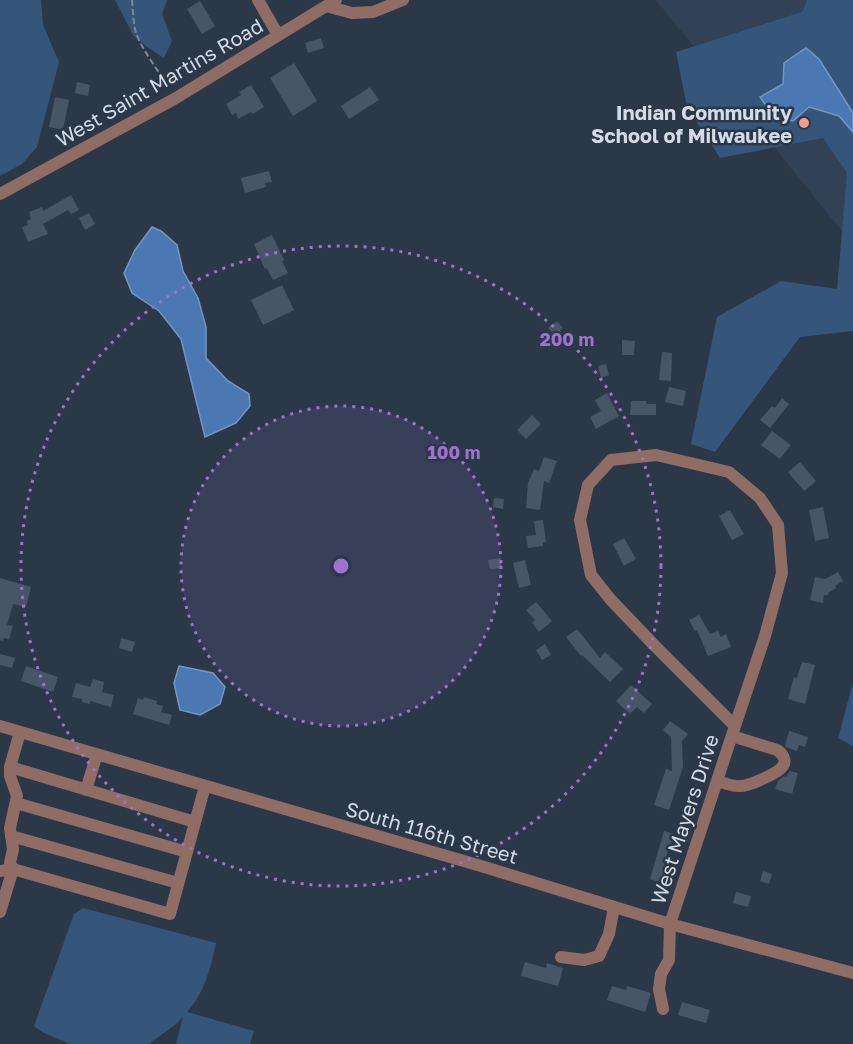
<svg xmlns="http://www.w3.org/2000/svg" width="853" height="1044" viewBox="0 0 853 1044" font-family="'Golos Text',sans-serif">
  <style>
    .built { fill: #314257 }
    .green { fill: #36557b }
    .water { fill: #4b78b2; stroke: #7496c2; stroke-width: 1.5 }
    .building { fill: #485567 }
    .lines { fill: none; stroke-linecap: round; stroke-linejoin: round }
    .path { stroke: #7d8795; stroke-width: 2; stroke-dasharray: 6 3; stroke-linecap: butt }
    .minor { stroke: #8f6d65; stroke-width: 12 }
    .ring { fill: none; stroke: #9f72cf; stroke-width: 3; stroke-dasharray: 3 6 }
    .poi-dot { fill: #f49d8b; stroke: #2b3848; stroke-width: 2 }
    .labels { text-anchor: middle; dominant-baseline: central; stroke-width: 5; stroke-linejoin: round; paint-order: stroke }
    .street-label { font-size: 20px; fill: #d4dbe6; stroke: #2b3848 }
    .poi-label { font-size: 20px; font-weight: bold; fill: #d4dbe6; stroke: #2b3848; text-anchor: end }
    .centre { fill: #9f72cf; stroke: #2b3848; stroke-width: 3 }
    .ring-label { font-size: 18px; text-anchor: middle; font-weight: bold; fill: #9f72cf; stroke: #2b3848; stroke-width: 5; stroke-linejoin: round; paint-order: stroke }
  </style>
  <rect width="100%" height="100%" fill="#2b3848"/>
  <!-- built -->
  <path class="built" d="M656,0H853V245Z"/>
  <!-- green -->
  <path class="green" d="M0,0H41L43,25L59,62L37,147L22,164L0,176Z
    M115,0H167L162,14L172,41L164,58L147,47L133,35Z
    M807,0H853V331L800,337L715,452L691,444L717,317L781,281L837,289L847,173L823,138L720,158L687,107L676,52L802,12Z
    M853,683V746L838,738Z
    M83,908L216,943C211,968 204,993 187,1012L254,1031L250,1044H176L183,1017L176,1024L149,1044H71L44,1033L34,1026L74,914Z"/>
  <!-- water -->
  <path class="water" d="M806,48L819,59L853,113V132L839,116L809,107L793,121L773,116L760,97L783,84L784,63Z
    M152,227L161,231L177,245L183,271L198,298L206,327V358L228,381L249,394L250,406L236,423L205,437L181,339L159,311L132,293L124,273L135,250Z
    M179,666L213,673L225,687L220,704L200,715L180,710L174,683Z"/>
  <!-- building -->
  <path class="building" d="M200,1L215,26L202,34L187,9Z
    M321,38L324,48L308,53L305,43Z
    M294,63L317,101L293,116L270,78Z
    M77,82L90,85L88,96L75,93Z
    M251,85L264,107L253,114L251,112L238,119L236,113L232,115L226,104L241,95L239,92Z
    M370,87L379,100L349,119L341,106Z
    M55,97L69,100L63,130L49,127Z
    M269,171L272,182L265,183L266,187L245,193L241,178Z
    M71,195L79,210L71,214L68,210L43,224L48,234L28,242L22,227L28,225L27,221L31,219L29,212L42,207L43,211Z
    M89,213L95,224L85,230L79,218Z
    M272,235L284,260L282,261L288,273L273,280L267,268L265,269L254,244Z
    M282,285L294,310L263,325L251,300Z
    M557,321L563,328L554,335L548,328Z
    M622,340L635,341L634,355H622Z
    M662,352L672,353L671,381L659,380Z
    M606,364L609,375L601,378L598,366Z
    M669,387L686,391L683,406L665,402Z
    M607,393L619,416L596,429L590,417L601,411L595,400Z
    M782,398L789,404L770,428L760,420L772,406L775,408Z
    M631,401H646V404H656V415H630Z
    M532,415L541,424L526,439L517,430Z
    M772,431L791,445L780,459L761,445Z
    M544,457L557,461L549,483L544,481L540,510L526,508L528,483L534,469L539,471Z
    M800,462L816,481L804,491L788,472Z
    M494,498L504,499L503,509L493,507Z
    M823,507L829,538L815,541L809,510Z
    M730,510L744,534L732,540L719,516Z
    M543,520L546,542L543,543V546L528,548L526,536L536,535L534,521Z
    M624,538L636,559L624,566L613,544Z
    M501,558L502,568L490,569L488,560Z
    M525,560L531,585L519,588L513,563Z
    M838,572L843,581L835,586L836,588L828,593V595H824L823,603L810,600L815,577L825,579Z
    M0,578L31,587L26,607L13,604L7,625L13,626L9,639L4,638L3,641L0,640Z
    M536,602L552,621L539,632L532,623L535,620L526,610Z
    M699,615L710,634L718,631L721,637L726,634L731,647L708,656L697,630L695,631L689,620Z
    M577,629L600,658L605,652L623,669L610,682L582,655L581,656L566,637Z
    M121,638L135,642L132,652L119,648Z
    M545,644L551,655L542,660L536,650Z
    M0,654L15,658L12,668L0,665Z
    M802,662L815,665L805,704L788,699L794,677L797,678Z
    M26,666L58,677L53,692L21,681Z
    M93,679L104,682L102,692L114,695L111,707L90,701V704L82,702V699L72,697L76,683L90,687Z
    M631,685L652,704L644,713L637,707L630,714L616,701Z
    M144,697L157,701L156,704L163,706L161,712L172,715L169,725L133,714L138,698L143,700Z
    M670,721L688,734L682,741L683,767L669,810L654,805L666,769L672,771L671,737L663,730Z
    M789,731L808,737L805,747L799,745L797,751L788,748L785,746Z
    M790,771L798,773L792,794L775,789L778,781L784,776L786,777Z
    M664,831L674,834L664,863L668,864L662,883L650,879Z
    M763,871L772,874L769,884L760,881Z
    M736,892L751,896L748,907L733,903Z
    M525,962L546,968L547,963L563,968L558,986L521,976Z
    M612,986L626,990L627,986L651,993L645,1012L607,1000Z
    M682,1002L710,1010L706,1023L678,1015Z"/>
  <g class="lines">
    <!-- path -->
    <path class="path" d="M132,0C133,11 133,22 136,33C142,50 160,73 170,89"/>
    <!-- minor -->
    <path class="minor" d="M258,0L278,35
      M326,6L352,13L373,12L403,0
      M0,194L176,98L336,0
      M656,455L729,472L760,498L778,525L782,573L765,636L735,726L655,646L611,600L591,575L580,520L588,485L611,460Z
      M0,726L481,866L670,924L853,973
      M20,732L10,767V776L17,796L10,828L13,849L10,863L13,869L170,914L205,786
      M10,767L195,822
      M717,781C725,783 733,787 740,786C749,786 779,773 783,766C787,760 782,753 777,750L732,736
      M86,790L97,754
      M16,803L187,852
      M11,836L178,883
      M0,871L13,869L0,912
      M561,957L584,960L599,956L609,934L614,907
      M663,1009L659,989L661,974L669,960L670,924L735,726"/>
  </g>
  <!-- distance rings -->
  <circle cx="341" cy="566" r="160" fill="#9f72cf" fill-opacity=".12"/>
  <g class="ring">
    <circle cx="341" cy="566" r="160"/>
    <circle cx="341" cy="566" r="320"/>
  </g>
  <!-- markers -->
  <circle class="poi-dot" cx="804" cy="123" r="6"/>
  <g class="labels">
    <!-- street labels -->
    <g class="street-label">
      <text transform="translate(159 82) rotate(-30)">West Saint Martins Road</text>
      <text transform="translate(684 819) rotate(-72)">West Mayers Drive</text>
      <text transform="translate(432 832) rotate(16)">South 116th Street</text>
    </g>
    <!-- poi labels -->
    <g class="poi-label">
      <text x="792" y="112">Indian Community<tspan x="792" dy="23">School of Milwaukee</tspan></text>
    </g>
  </g>
  <circle cx="341" cy="566" r="9" class="centre"/>
  <g class="ring-label">
    <text x="567" y="346">200 m</text>
    <text x="454" y="459">100 m</text>
  </g>
</svg>
